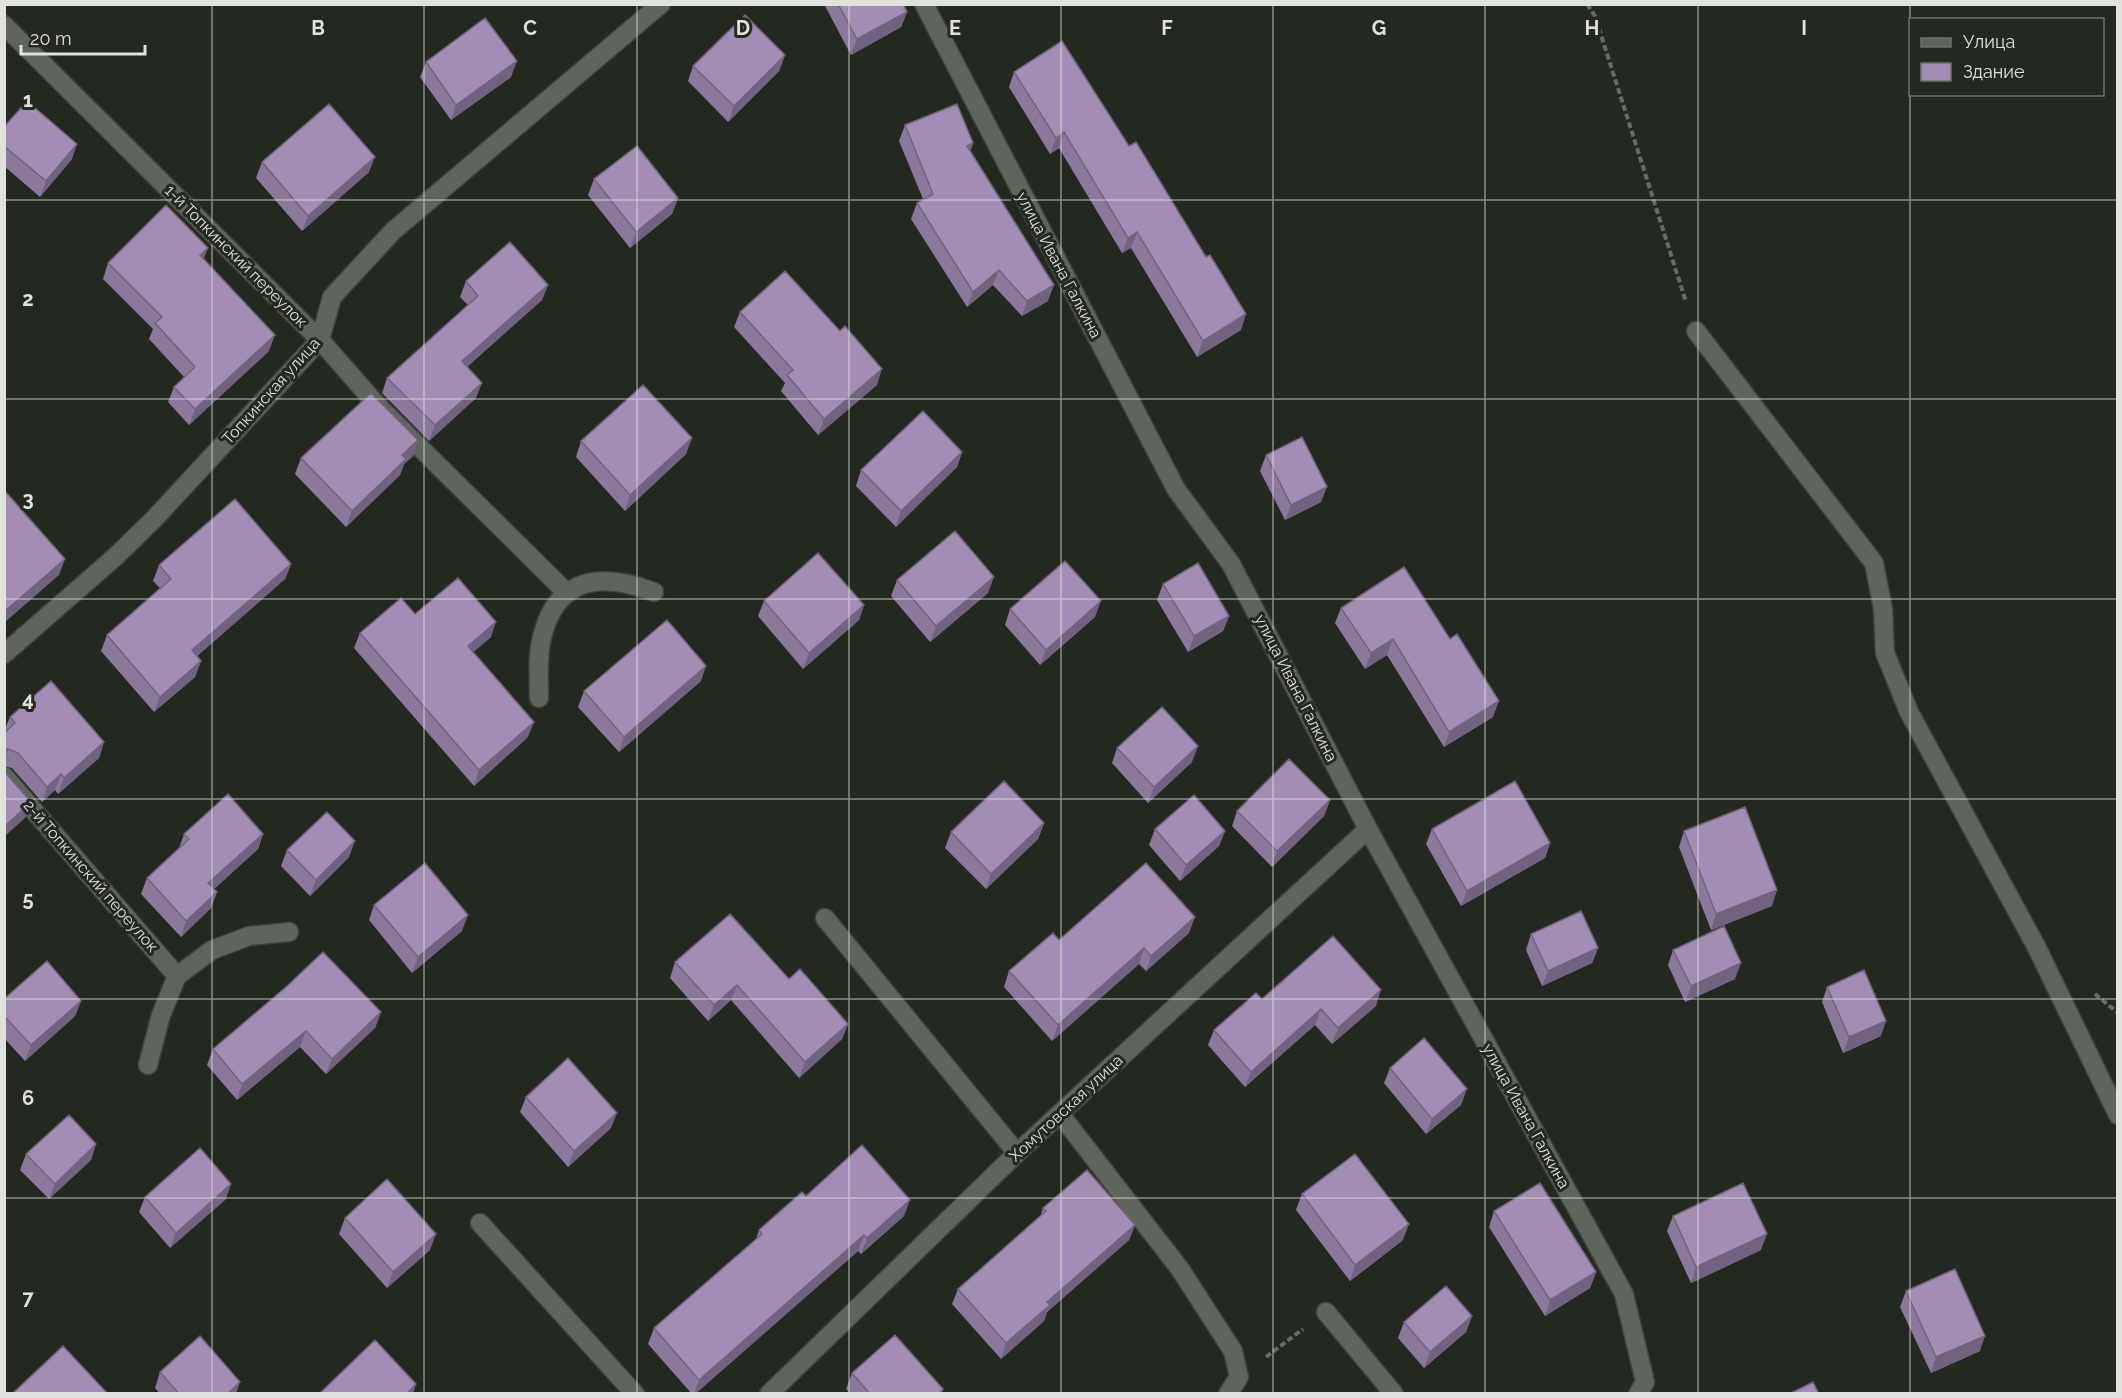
<svg xmlns="http://www.w3.org/2000/svg" width="2122" height="1398" viewBox="0 0 2122 1398" font-family="Raleway,sans-serif">
  <style>
    .lines { fill: none; stroke-linecap: round; stroke-linejoin: round }
    .lane-casing { stroke: #3f423d; stroke-width: 21 }
    .street-casing { stroke: #3f423d; stroke-width: 21 }
    .path { stroke: #686c66; stroke-width: 4; stroke-dasharray: 6 3; stroke-linecap: butt }
    .lane { stroke: #5f655d; stroke-width: 18 }
    .street { stroke: #5f655d; stroke-width: 18 }
    .wall { fill: #8b799c }
    .shaded-wall { fill: #71637f }
    .building { fill: #a28db5; stroke: #71637f; stroke-width: 1.5 }
    .grid { fill: none; stroke: #dfe2de; stroke-width: 1.5; stroke-opacity: 0.55 }
    .labels { text-anchor: middle; dominant-baseline: central; stroke-width: 6; stroke-linejoin: round; paint-order: stroke }
    .street-label { font-size: 16px; fill: #dfe2de; stroke: #232821 }
    .grid-label { font-size: 20px; text-anchor: middle; font-weight: bold; fill: #dfe2de; stroke: #232821; stroke-width: 6; stroke-linejoin: round; paint-order: stroke }
  </style>
  <rect width="100%" height="100%" fill="#232821"/>
  <g class="lines">
    <defs>
      <path id="lane" d="M4,25L320,340L377,405L566,592
        M1696,331L1874,563L1883,609L1885,653L1909,712L2036,946L2118,1115
        M539,698C539,678 537,657 542,637C557,576 602,572 654,592
        M4,776L177,976
        M825,918L1017,1153
        M148,1065L161,1015L177,976L212,950L249,936L289,932
        M1060,1114L1180,1269L1233,1351L1239,1377L1228,1394
        M480,1223L635,1394
        M1326,1312L1394,1394"/>
      <path id="street" d="M924,4L1176,489L1231,564L1368,829L1624,1294L1645,1382L1638,1394
        M4,654L115,557L154,519L320,340L332,297L393,231L661,4
        M769,1394L1017,1153L1368,829"/>
    </defs>
    <!-- lane casing -->
    <use href="#lane" class="lane-casing"/>
    <!-- street casing -->
    <use href="#street" class="street-casing"/>
    <!-- path -->
    <path class="path" d="M1587,4L1595,16L1686,302
      M2095,994L2118,1013
      M1266,1357L1303,1329"/>
    <!-- lane -->
    <use href="#lane" class="lane"/>
    <!-- street -->
    <use href="#street" class="street"/>
  </g>
  <!-- wall -->
  <path class="wall" d="M824,4H903L907,12L901,27L851,55Z
    M785,55L779,71L728,122L688,81L693,66Z
    M426,62L511,77L451,120L420,77Z
    M1014,72L1241,330L1197,357L1131,248L1122,253L1059,148L1050,154L1009,87Z
    M905,125L973,143L970,151L1048,301L1022,316L993,285L967,307L911,219L917,203L923,199L899,141Z
    M4,127L72,159L40,197L4,166Z
    M262,162L369,172L302,231L256,178Z
    M594,179L678,198L672,214L630,248L588,195Z
    M204,259L269,351L189,425L168,402L174,387L184,377L149,339L153,329L103,279L108,263Z
    M466,281L548,285L542,300L467,367L476,398L429,441L382,393L387,378L468,305L460,297Z
    M740,312L877,385L818,435L781,391L785,383L734,327Z
    M418,440L413,456L404,464L400,475L346,527L295,474L301,458Z
    M581,441L686,454L625,511L576,457Z
    M962,452L957,467L896,527L856,486L861,470Z
    M1266,455L1321,502L1285,520L1260,471Z
    M291,564L285,579L197,656L201,661L195,677L154,712L101,651L107,635L160,588L153,581L159,565Z
    M1404,567L1493,717L1444,747L1387,655L1365,669L1335,623L1341,608Z
    M897,580L988,593L930,642L891,596Z
    M1163,584L1229,616L1223,631L1188,652L1157,600Z
    M764,601L864,605L859,620L803,669L758,616Z
    M1010,609L1095,617L1040,665L1005,625Z
    M415,614L491,637L473,652L528,737L474,786L354,648L360,633Z
    M701,681L619,752L578,707L584,691Z
    M10,717L104,742L99,758L58,794L55,790L42,802L12,768L4,766V731Z
    M1117,748L1192,762L1148,803L1112,763Z
    M1330,800L1324,816L1272,867L1232,826L1237,811Z
    M1044,823L1038,839L986,889L945,848L951,832Z
    M1155,829L1225,831L1219,846L1180,881L1149,845Z
    M1432,829L1550,843L1545,858L1461,906L1426,844Z
    M1684,831L1772,906L1711,930L1679,847Z
    M184,834H263L258,849L214,889L217,892L211,908L181,937L141,894L147,878L179,848Z
    M287,850L349,857L310,896L281,866Z
    M374,905L462,931L412,973L369,920Z
    M1189,933L1146,971L1139,964L1052,1041L1004,987L1009,971Z
    M1531,934L1598,948L1592,963L1542,986L1526,950Z
    M1673,950L1735,979L1685,1002L1668,965Z
    M675,962L789,979L848,1024L842,1039L799,1078L731,1000L708,1021L670,978Z
    M1827,987L1881,1036L1843,1053L1822,1002Z
    M4,999L81,1001L75,1016L25,1061L4,1038Z
    M1262,999L1376,1006L1332,1044L1315,1025L1245,1087L1208,1045L1214,1030Z
    M381,1012L375,1028L326,1074L300,1047L237,1100L207,1065L213,1049Z
    M1390,1068L1461,1105L1426,1134L1384,1083Z
    M526,1097L611,1128L568,1167L520,1112Z
    M96,1144L91,1160L49,1199L20,1170L26,1154Z
    M1302,1194L1403,1240L1350,1281L1296,1210Z
    M806,1196L904,1216L861,1254L858,1251L695,1394H692L648,1344L654,1328L756,1239L759,1230Z
    M145,1197L226,1199L170,1248L139,1212Z
    M1043,1208L1135,1225L1129,1240L1047,1312L1044,1321L1001,1359L952,1304L958,1289L1040,1217Z
    M1494,1211L1596,1272L1590,1288L1545,1316L1489,1227Z
    M1673,1216L1761,1250L1691,1283L1667,1231Z
    M345,1218L430,1250L387,1288L339,1234Z
    M1906,1291L1980,1351L1931,1373L1900,1307Z
    M1472,1316L1466,1332L1424,1368L1398,1338L1404,1322Z
    M160,1372L236,1394H160L155,1388Z
    M852,1373L943,1389L942,1394H851L846,1389Z"/>
  <!-- shaded-wall -->
  <path class="shaded-wall" d="M907,12L901,27L851,55L857,39Z
    M785,55L779,71L728,122L734,106Z
    M517,61L511,77L451,120L456,105Z
    M1064,132L1059,148L1050,154L1056,138Z
    M973,143L968,159L967,146Z
    M77,144L72,159L40,197L46,181Z
    M375,157L369,172L302,231L308,216Z
    M678,198L672,214L630,248L636,232Z
    M1137,232L1131,248L1122,253L1128,238Z
    M208,248L202,264L200,255Z
    M999,270L993,285L967,307L973,292Z
    M548,285L542,300L456,376L462,361Z
    M1054,285L1048,301L1022,316L1027,301Z
    M1246,314L1241,330L1197,357L1203,341Z
    M275,335L269,351L189,425L195,409Z
    M882,369L877,385L818,435L824,419Z
    M482,383L476,398L429,441L435,425Z
    M692,438L686,454L625,511L630,495Z
    M418,440L413,456L404,464L400,475L346,527L352,511L402,455Z
    M962,452L957,467L896,527L901,511Z
    M1327,487L1321,502L1285,520L1291,505Z
    M65,559L59,575L4,623L5,611Z
    M291,564L285,579L186,666L192,650Z
    M994,577L988,593L930,642L936,626Z
    M1101,601L1095,617L1040,665L1046,650Z
    M864,605L859,620L803,669L809,653Z
    M1229,616L1223,631L1188,652L1194,636Z
    M496,622L491,637L462,662L468,646Z
    M1393,639L1387,655L1365,669L1371,653Z
    M201,661L195,677L154,712L160,697Z
    M706,666L701,681L619,752L624,737Z
    M1499,701L1493,717L1444,747L1449,732Z
    M534,722L528,737L474,786L479,770Z
    M104,742L99,758L58,794L64,778Z
    M1198,746L1192,762L1148,803L1154,787Z
    M8,749L4,759V751Z
    M61,774L55,790L42,802L47,787Z
    M1330,800L1324,816L1272,867L1277,851Z
    M31,802L25,818L4,837V827Z
    M1044,823L1038,839L986,889L991,874Z
    M1225,831L1219,846L1180,881L1186,865Z
    M263,834L258,849L203,899L208,883Z
    M355,841L349,857L310,896L316,880Z
    M1550,843L1545,858L1461,906L1467,891Z
    M1777,890L1772,906L1711,930L1716,914Z
    M217,892L211,908L181,937L186,921Z
    M468,915L462,931L412,973L418,957Z
    M1195,917L1189,933L1146,971L1151,956Z
    M1144,948L1139,964L1052,1041L1058,1025Z
    M1598,948L1592,963L1542,986L1548,971Z
    M1741,963L1735,979L1685,1002L1691,986Z
    M737,985L731,1000L708,1021L714,1005Z
    M1381,990L1376,1006L1332,1044L1338,1028Z
    M81,1001L75,1016L25,1061L31,1045Z
    M1321,1009L1315,1025L1245,1087L1251,1072Z
    M381,1012L375,1028L326,1074L332,1059Z
    M1886,1021L1881,1036L1843,1053L1849,1037Z
    M848,1024L842,1039L799,1078L805,1062Z
    M306,1031L300,1047L237,1100L242,1084Z
    M1467,1089L1461,1105L1426,1134L1432,1119Z
    M617,1113L611,1128L568,1167L574,1151Z
    M96,1144L91,1160L49,1199L55,1184Z
    M231,1184L226,1199L170,1248L176,1233Z
    M910,1200L904,1216L861,1254L867,1238Z
    M1409,1224L1403,1240L1350,1281L1355,1265Z
    M1135,1225L1129,1240L1047,1312L1044,1321L1001,1359L1006,1343L1047,1302Z
    M436,1234L430,1250L387,1288L393,1272Z
    M1767,1234L1761,1250L1691,1283L1696,1267Z
    M864,1235L858,1251L695,1394H694L699,1380Z
    M1596,1272L1590,1288L1545,1316L1550,1300Z
    M1472,1316L1466,1332L1424,1368L1430,1352Z
    M1985,1336L1980,1351L1931,1373L1936,1357Z
    M240,1382L236,1394H227Z
    M416,1384L413,1394H406Z"/>
  <!-- building -->
  <path class="building" d="M838,4H903L907,12L857,39Z
    M745,15L785,55L734,106L693,66Z
    M485,18L517,61L456,105L426,62Z
    M1062,41L1129,146L1136,142L1206,257L1210,255L1246,314L1203,341L1137,232L1128,238L1064,132L1056,138L1014,72Z
    M27,101L77,144L46,181L4,146V127Z
    M329,104L375,157L308,216L262,162Z
    M957,104L973,143L967,146L1054,285L1027,301L999,270L973,292L917,203L933,194L905,125Z
    M637,146L678,198L636,232L594,179Z
    M166,205L208,248L200,255L275,335L195,409L174,387L195,367L155,323L162,317L108,263Z
    M510,242L548,285L462,361L482,383L435,425L387,378L478,296L466,281Z
    M785,271L840,331L845,326L882,369L824,419L787,375L793,370L740,312Z
    M643,385L692,438L630,495L581,441Z
    M371,393L418,440L402,455L406,459L352,511L301,458Z
    M923,411L962,452L901,511L861,470Z
    M1302,437L1327,487L1291,505L1266,455Z
    M4,490L65,559L5,611L4,610Z
    M235,499L291,564L192,650L201,661L160,697L107,635L171,579L159,565Z
    M955,531L994,577L936,626L897,580Z
    M818,553L864,605L809,653L764,601Z
    M1065,561L1101,601L1046,650L1010,609Z
    M1198,563L1229,616L1194,636L1163,584Z
    M1404,567L1450,639L1457,634L1499,701L1449,732L1393,639L1371,653L1341,608Z
    M458,578L496,622L468,646L534,722L479,770L360,633L401,598L415,614Z
    M667,620L706,666L624,737L584,691Z
    M51,681L104,742L64,778L61,774L47,787L18,753L8,749L4,751V733L15,723L10,717Z
    M1162,707L1198,746L1154,787L1117,748Z
    M1289,759L1330,800L1277,851L1237,811Z
    M4,771L31,802L4,827Z
    M1004,781L1044,823L991,874L951,832Z
    M1515,781L1550,843L1467,891L1432,829Z
    M228,794L263,834L208,883L217,892L186,921L147,878L189,839L184,834Z
    M1194,795L1225,831L1186,865L1155,829Z
    M1745,807L1777,890L1716,914L1684,831Z
    M327,812L355,841L316,880L287,850Z
    M425,863L468,915L418,957L374,905Z
    M1146,863L1195,917L1151,956L1144,948L1058,1025L1009,971L1053,933L1059,940Z
    M1581,911L1598,948L1548,971L1531,934Z
    M730,914L789,979L800,969L848,1024L805,1062L737,985L714,1005L675,962Z
    M1724,926L1741,963L1691,986L1673,950Z
    M1333,936L1381,990L1338,1028L1321,1009L1251,1072L1214,1030L1256,993L1262,999Z
    M323,952L381,1012L332,1059L306,1031L242,1084L213,1049L286,987Z
    M47,961L81,1001L31,1045L4,1016V999Z
    M1864,970L1886,1021L1849,1037L1827,987Z
    M1424,1038L1467,1089L1432,1119L1390,1068Z
    M568,1058L617,1113L574,1151L526,1097Z
    M69,1115L96,1144L55,1184L26,1154Z
    M862,1145L910,1200L867,1238L864,1235L699,1380L654,1328L762,1234L759,1230L802,1192L806,1196Z
    M200,1148L231,1184L176,1233L145,1197Z
    M1355,1154L1409,1224L1355,1265L1302,1194Z
    M1087,1170L1135,1225L1047,1302L1050,1305L1006,1343L958,1289L1046,1211L1043,1208Z
    M387,1179L436,1234L393,1272L345,1218Z
    M1540,1183L1596,1272L1550,1300L1494,1211Z
    M1743,1183L1767,1234L1696,1267L1673,1216Z
    M1955,1269L1985,1336L1936,1357L1906,1291Z
    M1446,1286L1472,1316L1430,1352L1404,1322Z
    M895,1335L943,1389L939,1394H870L852,1373Z
    M200,1336L240,1382L227,1394H179L160,1372Z
    M375,1340L416,1384L406,1394H319Z
    M63,1346L108,1394H12Z
    M1813,1382L1819,1394H1789Z"/>
  <!-- grid -->
  <path class="grid" d="M212,4V1394M424,4V1394M637,4V1394M849,4V1394M1061,4V1394M1273,4V1394M1485,4V1394M1698,4V1394M1910,4V1394M4,200H2118M4,399H2118M4,599H2118M4,799H2118M4,999H2118M4,1198H2118"/>
  <g class="labels">
    <!-- street labels -->
    <g class="street-label">
      <text transform="translate(236 256) rotate(45)">1-й Топкинский переулок</text>
      <text transform="translate(1059 265) rotate(62)">улица Ивана Галкина</text>
      <text transform="translate(271 391) rotate(-48)">Топкинская улица</text>
      <text transform="translate(1296 688) rotate(63)">улица Ивана Галкина</text>
      <text transform="translate(91 876) rotate(49)">2-й Топкинский переулок</text>
      <text transform="translate(1066 1108) rotate(-43)">Хомутовская улица</text>
      <text transform="translate(1526 1116) rotate(61)">улица Ивана Галкина</text>
    </g>
  </g>
  <g class="grid-label">
    <text x="318" y="35">B</text>
    <text x="530" y="35">C</text>
    <text x="743" y="35">D</text>
    <text x="955" y="35">E</text>
    <text x="1167" y="35">F</text>
    <text x="1379" y="35">G</text>
    <text x="1592" y="35">H</text>
    <text x="1804" y="35">I</text>
    <text x="28" y="107">1</text>
    <text x="28" y="306">2</text>
    <text x="28" y="506">3</text>
    <text x="28" y="706">4</text>
    <text x="28" y="906">5</text>
    <text x="28" y="1105">6</text>
    <text x="28" y="1305">7</text>
  </g>
  <!-- border -->
  <rect width="2122" height="1398" fill="none" stroke="#dfe2de" stroke-width="12"/>
  <!-- legend -->
  <rect x="1909" y="18" width="195" height="78" fill="#232821" stroke="#6e726d" stroke-width="1.5"/>
  <rect x="1921" y="38" width="30" height="9" fill="#5f655d" stroke="#6e726d" stroke-width="1.5"/>
  <text x="1963" y="48" font-size="18" fill="#dfe2de">Улица</text>
  <rect x="1921" y="63" width="30" height="18" fill="#a28db5" stroke="#6e726d" stroke-width="1.5"/>
  <text x="1963" y="78" font-size="18" fill="#dfe2de">Здание</text>
  <!-- scale -->
  <path d="M21 45v9h124v-9" fill="none" stroke="#dfe2de" stroke-width="3"/>
  <text x="30" y="45" font-size="18" fill="#dfe2de" stroke="#232821" stroke-width="4.5" paint-order="stroke">20 m</text>
</svg>
